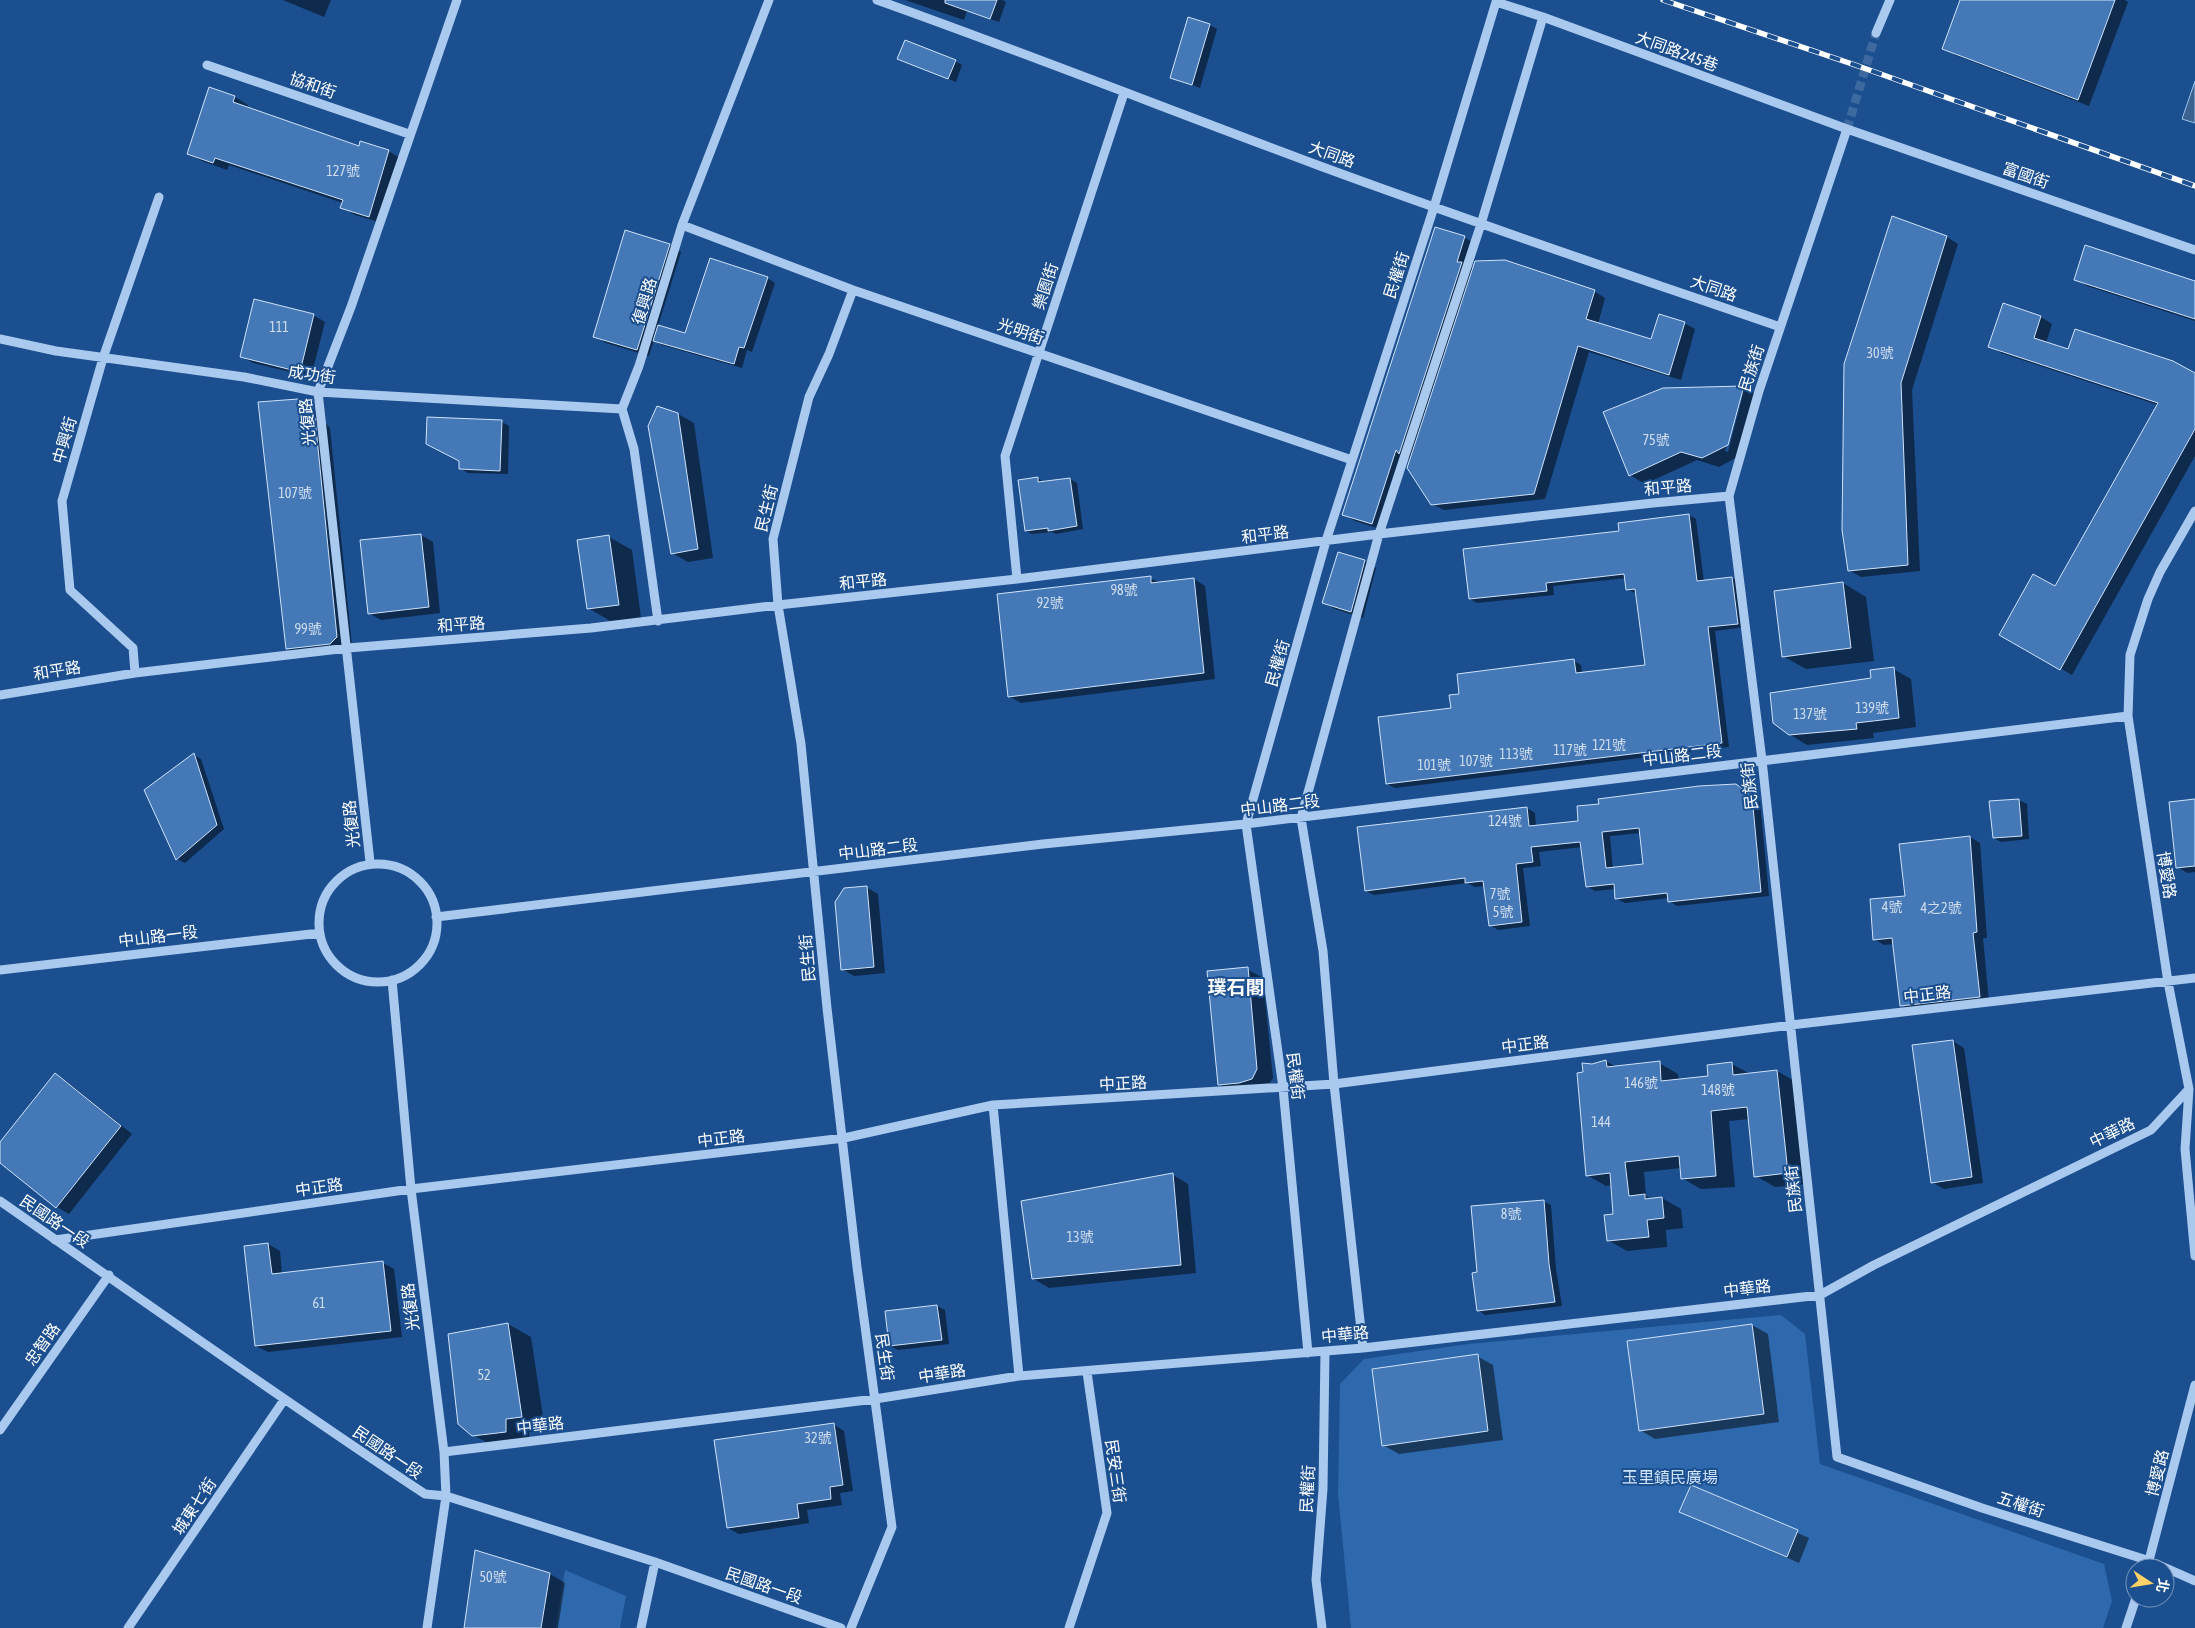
<svg xmlns="http://www.w3.org/2000/svg" width="2195" height="1628" viewBox="0 0 2195 1628" font-family="'Asap Condensed','Noto Sans TC',sans-serif">
  <style>
    .green { fill: #2e69ad }
    .water { fill: #3c6290; stroke: #9cc4f0 }
    .shadow { fill: #0007; fill-rule: evenodd }
    .building { fill: #4478b7; stroke: #cfe3fa; fill-rule: evenodd }
    .lines { fill: none; stroke-linecap: round; stroke-linejoin: round }
    .minor-tunnel { stroke: #3d69a0; stroke-width: 9; stroke-dasharray: 9 4.5; stroke-linecap: butt }
    .minor { stroke: #a9c9ee; stroke-width: 9 }
    .rail-casing { stroke: #fff; stroke-width: 5.5 }
    .rail { stroke: #1b4f8f; stroke-width: 4; stroke-dasharray: 11; stroke-linecap: butt }
    .labels { text-anchor: middle; dominant-baseline: central; stroke-width: 4; stroke-linejoin: round; paint-order: stroke }
    .number-label { font-size: 14px; fill: #d0dded }
    .street-label { font-size: 16px; fill: #fff; stroke: #1b4f8f }
    .park-label { font-size: 16px; fill: #cfe3fa; stroke: #1b4f8f }
    .quarter-label { font-size: 19px; font-weight: bold; fill: #fff; stroke: #1b4f8f }
  </style>
  <rect width="100%" height="100%" fill="#1b4f8f"/>
  <!-- green -->
  <path class="green" d="M1781,1315L1805,1334L1820,1464L2104,1564L2112,1601L2103,1628H1351L1338,1494L1340,1384L1364,1359L1468,1344Z
    M565,1570L626,1596L620,1628H556Z"/>
  <!-- water -->
  <path class="water" d="M2195,81V123L2182,119Z"/>
  <!-- shadow -->
  <path class="shadow" d="M283,0H331L324,17Z
    M905,0H1002L1006,2L999,22L967,11L964,20Z
    M1962,0H2125L2128,2L2089,106L1955,55L1943,48Z
    M1210,25L1217,29L1200,88L1172,77Z
    M955,61L962,65L956,82L906,62Z
    M210,89L235,97L248,105L247,108L360,147L388,151L402,159L382,223L355,215L342,207L343,203L229,165L227,170L202,161L188,154Z
    M1436,228L1465,238L1476,244L1469,267L1474,270L1594,291L1605,298L1598,324L1652,340L1684,323L1695,329L1681,380L1589,352L1545,499L1444,510L1432,504L1411,460L1407,458L1383,530L1355,521L1343,514Z
    M1947,237L1958,244L1912,390L1920,571L1861,577L1849,570L1843,530Z
    M669,245L681,252L658,326L686,334L767,278L775,283L752,352L747,350L742,368L662,345L654,340L649,356L606,343L594,336Z
    M2076,279L2195,282V321L2087,286Z
    M313,315L325,322L311,377L253,363L241,356Z
    M2041,317L2052,324L2046,343L2069,350L2195,375V456L2072,675L2001,634L2055,588L2158,405L2001,353L1990,346Z
    M1744,387L1759,396L1743,454L1719,467L1697,460L1645,484L1630,475ZM1740,394H1743L1728,452L1725,451Z
    M298,400L314,410L330,428L352,646L303,657L287,648Z
    M678,414L694,423L713,558L688,562L672,553Z
    M428,419L502,422L509,426L508,474L468,473L460,468V461Z
    M1038,478L1045,483L1070,479L1077,483L1083,529L1056,534L1052,532L1032,534L1026,531Z
    M1689,515L1696,519L1704,582L1732,578L1740,582L1745,627L1715,631L1729,747L1395,788L1387,784L1452,709L1574,661L1581,665L1582,673L1646,666L1637,594L1627,589L1626,578L1553,586L1554,595L1477,603L1470,599L1620,533Z
    M421,535L433,542L440,613L381,620L369,613Z
    M609,537L632,550L641,618L612,622L588,608Z
    M1339,553L1365,561L1376,568L1363,618L1335,609L1324,603Z
    M1150,578L1160,583L1194,579L1205,586L1215,679L1021,703L1010,697Z
    M1843,583L1866,597L1874,661L1806,669L1783,656Z
    M1893,669L1911,679L1916,727L1873,733L1874,738L1807,745L1789,734L1872,679Z
    M194,755L201,759L224,829L185,863L177,859Z
    M1736,785L1760,802L1769,896L1677,906L1669,901V898L1625,903L1616,898L1615,889L1595,891L1587,886L1582,847L1539,852L1541,866L1523,868L1530,926L1498,930L1490,925L1485,886L1475,887L1467,883L1374,895L1366,891L1527,808L1535,813L1536,827L1580,822ZM1641,833L1644,865L1613,869L1610,836Z
    M2019,800L2027,804L2029,839L2001,842L1994,838Z
    M2195,800V872L2187,873L2178,867Z
    M1970,837L1980,843L1987,938H1983L1989,1002L1912,1011L1902,1005L1894,944L1884,945L1874,939L1907,898Z
    M866,887L878,894L885,973L854,976L842,969Z
    M1247,969L1263,978L1273,1078L1267,1087L1235,1093L1219,1084Z
    M1953,1041L1964,1048L1983,1183L1944,1189L1932,1182Z
    M1606,1061L1616,1067L1659,1063L1678,1074L1679,1081L1709,1077L1732,1064L1750,1074L1777,1071L1796,1082L1806,1184L1775,1187L1756,1176L1750,1119L1729,1121L1735,1187L1701,1189L1682,1178L1681,1168L1644,1172L1646,1196L1652,1199L1662,1198L1681,1209L1683,1228L1666,1230L1667,1247L1627,1251L1608,1240L1615,1215L1612,1185L1606,1186L1587,1175L1585,1073L1592,1065Z
    M55,1075L66,1081L132,1134L69,1214L57,1207L0,1162V1144Z
    M1173,1175L1188,1184L1196,1273L1049,1288L1034,1279Z
    M1543,1201L1551,1205L1556,1269L1562,1306L1485,1315L1478,1310V1273Z
    M268,1244L280,1251L282,1274L383,1263L394,1269L402,1337L268,1352L256,1346Z
    M937,1306L945,1310L949,1344L898,1350L890,1346L886,1312Z
    M508,1324L531,1337L545,1430L529,1432V1445L497,1448L473,1435Z
    M1752,1325L1768,1334L1779,1422L1655,1439L1640,1430Z
    M1477,1356L1493,1365L1503,1440L1399,1454L1383,1445Z
    M833,1424L844,1431L853,1491L840,1493L842,1505L807,1510L809,1523L739,1534L728,1528Z
    M1691,1486L1809,1538L1799,1563L1681,1511Z
    M550,1574L565,1583L558,1628H465Z"/>
  <!-- building -->
  <path class="building" d="M945,0H997L990,19L945,3Z
    M1960,0H2115L2078,100L1942,49Z
    M1188,17L1210,24L1192,85L1170,78Z
    M905,40L956,60L948,79L897,59Z
    M209,87L235,96L233,102L359,146L360,141L389,150L369,217L340,208L343,200L215,158L213,163L187,154Z
    M1892,216L1947,236L1901,383L1908,565L1848,571L1842,530L1844,364Z
    M1435,227L1465,236L1457,262H1462L1399,454L1396,450L1372,524L1342,515Z
    M625,230L670,244L637,350L593,337Z
    M2085,245L2195,281V319L2074,280Z
    M710,258L768,277L744,348L739,347L734,364L653,341L658,325L685,333Z
    M1505,260L1595,290L1586,319L1651,339L1659,314L1685,322L1669,375L1578,346L1534,494L1431,505L1407,468L1475,261Z
    M254,299L314,314L300,372L240,357Z
    M2003,303L2041,316L2034,338L2068,349L2075,329L2173,361L2195,373V429L2060,670L1999,635L2033,574L2055,586L2158,403L1988,347Z
    M1744,386L1728,445L1702,458L1681,452L1629,476L1603,412L1663,388Z
    M298,399L315,418L337,637L330,644L286,649L258,402Z
    M657,406L678,413L698,549L671,554L648,426Z
    M427,417L502,420L500,471L459,469V461L426,444Z
    M1038,477V482L1070,478L1077,526L1048,531V528L1025,531L1018,480Z
    M1689,514L1697,581L1732,577L1738,624L1708,627L1722,743L1386,784L1378,717L1451,708L1449,695L1459,694L1457,674L1574,659L1576,673L1645,665L1635,589L1626,590L1624,574L1546,583L1547,591L1469,599L1463,549L1619,531L1618,523Z
    M421,534L429,607L368,614L360,540Z
    M609,535L619,605L587,609L577,540Z
    M1338,552L1365,560L1351,612L1322,603Z
    M1151,576V583L1194,578L1204,673L1008,697L997,594Z
    M1843,582L1851,648L1782,657L1774,591Z
    M1894,667L1899,718L1856,723L1857,729L1789,735L1773,723L1770,693L1871,678L1870,670Z
    M194,753L217,825L176,860L144,790Z
    M1736,784L1752,796L1761,892L1668,902L1667,893L1615,899L1614,884L1586,887L1580,842L1531,847L1533,862L1516,864L1522,922L1489,926L1483,881L1465,883V878L1365,891L1357,827L1527,807L1529,826L1578,821L1577,806L1599,804L1598,799L1699,786ZM1639,828L1643,864L1606,868L1602,832Z
    M2019,799L2022,836L1993,838L1989,801Z
    M2195,799V866L2176,868L2169,802Z
    M1970,836L1977,932L1973,933L1980,997L1900,1006L1892,938L1873,940L1870,899L1905,896L1899,844Z
    M867,886L874,967L841,970L835,902L844,888Z
    M1248,967L1257,1069L1252,1079L1239,1083L1218,1085L1207,971Z
    M1953,1040L1972,1177L1931,1183L1912,1045Z
    M1606,1060L1607,1067L1660,1061L1661,1081L1708,1076L1707,1065L1732,1062L1733,1075L1777,1070L1788,1173L1754,1177L1747,1107L1711,1111L1716,1176L1681,1179L1679,1156L1625,1162L1629,1196L1645,1194V1199L1662,1197L1664,1218L1647,1220L1649,1237L1607,1241L1604,1215L1613,1214L1610,1173L1586,1176L1577,1073L1583,1072L1582,1063L1592,1064Z
    M55,1073L121,1126L56,1208L0,1163V1142Z
    M1173,1173L1181,1265L1032,1279L1021,1201Z
    M1544,1200L1549,1264L1555,1302L1477,1311L1472,1273L1477,1272L1471,1206Z
    M268,1243L272,1274L383,1261L391,1331L255,1346L244,1246Z
    M937,1305L942,1340L889,1346L885,1311Z
    M508,1323L522,1417L506,1419V1432L472,1436L458,1424L448,1334Z
    M1752,1324L1764,1414L1639,1431L1627,1341Z
    M1478,1354L1488,1431L1382,1446L1372,1369Z
    M834,1423L843,1485L830,1487L831,1499L797,1504L799,1518L727,1528L714,1440Z
    M1691,1485L1798,1530L1787,1557L1679,1512Z
    M475,1550L550,1573L541,1628H464Z"/>
  <g class="lines">
    <!-- minor-tunnel -->
    <path class="minor-tunnel" d="M1847,129L1876,33"/>
    <!-- minor -->
    <path class="minor" d="M877,0C1026,53 1172,111 1320,166C1472,222 1626,274 1780,327
      M1876,33L1890,0
      M207,65L409,134
      M1847,129L1759,391L1729,496L1762,760L1837,1457L1982,1508L2150,1561L2195,1581
      M682,225L853,290L1352,460
      M0,339L56,351L244,377L318,392L622,409
      M2195,511L2160,572L2148,599L2130,655L2128,716L2168,982L2189,1089L2185,1149L2195,1256
      M1017,579L1005,456L1124,93
      M658,621L634,449L622,409L639,366L682,225L769,0
      M135,673L133,648L70,590L62,501L103,358L159,197
      M0,695L135,673L348,648L591,628L778,605L1017,579L1379,534L1653,503L1729,496
      M370,862L318,392L351,307L457,0
      M319 923a59 59 0 1 1 118 0a59 59 0 1 1-118 0Z
      M436,917L1043,844L1246,824L2128,716
      M0,970L320,933
      M392,980L411,1189L444,1452L446,1496L427,1628
      M993,1105L1019,1376
      M0,1201C141,1299 281,1399 425,1494L446,1496L655,1562L841,1628
      M55,1240L411,1189L844,1138L993,1105L1334,1084L1791,1025L2195,978
      M1363,1348L1334,1084L1323,951L1301,818L1379,534L1481,224L1543,17
      M1308,1353L1283,1088L1246,824L1326,541L1434,207L1496,2L1543,17L1847,129L2195,250
      M0,1430L109,1275
      M444,1452L875,1399L1019,1376L1363,1348L1820,1295L1874,1265L2151,1130L2189,1089
      M2147,1568L2195,1385
      M128,1628L284,1400
      M641,1628L655,1562
      M851,1628L892,1527L857,1267L827,1008L801,744L778,605L773,539L809,397L829,354L853,290
      M1069,1628L1107,1513L1087,1372
      M1322,1628L1316,1580L1323,1489L1325,1352
      M2126,1628L2136,1598"/>
    <defs>
      <path id="rail" d="M1663,0L1858,66L2195,186"/>
    </defs>
    <!-- rail casing -->
    <use href="#rail" class="rail-casing"/>
    <!-- rail -->
    <use href="#rail" class="rail"/>
  </g>
  <g class="labels">
    <!-- number labels -->
    <g class="number-label">
      <text x="343" y="171">127號</text>
      <text x="279" y="327">111</text>
      <text x="1880" y="353">30號</text>
      <text x="1656" y="440">75號</text>
      <text x="295" y="493">107號</text>
      <text x="1124" y="590">98號</text>
      <text x="1050" y="603">92號</text>
      <text x="308" y="629">99號</text>
      <text x="1872" y="708">139號</text>
      <text x="1810" y="714">137號</text>
      <text x="1609" y="745">121號</text>
      <text x="1570" y="750">117號</text>
      <text x="1516" y="754">113號</text>
      <text x="1476" y="761">107號</text>
      <text x="1434" y="765">101號</text>
      <text x="1505" y="821">124號</text>
      <text x="1500" y="894">7號</text>
      <text x="1892" y="907">4號</text>
      <text x="1941" y="908">4之2號</text>
      <text x="1503" y="912">5號</text>
      <text x="1641" y="1083">146號</text>
      <text x="1718" y="1090">148號</text>
      <text x="1601" y="1122">144</text>
      <text x="1511" y="1214">8號</text>
      <text x="1080" y="1237">13號</text>
      <text x="319" y="1303">61</text>
      <text x="484" y="1375">52</text>
      <text x="818" y="1438">32號</text>
      <text x="493" y="1577">50號</text>
    </g>
    <!-- street labels -->
    <g class="street-label">
      <text transform="translate(1677 51) rotate(20)">大同路245巷</text>
      <text transform="translate(313 85) rotate(19)">協和街</text>
      <text transform="translate(1332 154) rotate(20)">大同路</text>
      <text transform="translate(2026 175) rotate(19)">富國街</text>
      <text transform="translate(1396 275) rotate(-72)">民權街</text>
      <text transform="translate(1045 286) rotate(-72)">樂園街</text>
      <text transform="translate(1714 288) rotate(19)">大同路</text>
      <text transform="translate(644 301) rotate(-73)">復興路</text>
      <text transform="translate(1021 331) rotate(19)">光明街</text>
      <text transform="translate(1751 368) rotate(-72)">民族街</text>
      <text transform="translate(312 374) rotate(8)">成功街</text>
      <text transform="translate(307 422) rotate(-95)">光復路</text>
      <text transform="translate(64 440) rotate(-74)">中興街</text>
      <text transform="translate(1668 487) rotate(-5)">和平路</text>
      <text transform="translate(766 508) rotate(-76)">民生街</text>
      <text transform="translate(1265 534) rotate(-7)">和平路</text>
      <text transform="translate(863 581) rotate(-6)">和平路</text>
      <text transform="translate(461 624) rotate(-4)">和平路</text>
      <text transform="translate(1277 663) rotate(-74)">民權街</text>
      <text transform="translate(57 670) rotate(-9)">和平路</text>
      <text transform="translate(1682 755) rotate(-7)">中山路二段</text>
      <text transform="translate(1749 786) rotate(-96)">民族街</text>
      <text transform="translate(1280 805) rotate(-7)">中山路二段</text>
      <text transform="translate(351 824) rotate(-96)">光復路</text>
      <text transform="translate(878 849) rotate(-7)">中山路二段</text>
      <text transform="translate(2167 875) rotate(81)">博愛路</text>
      <text transform="translate(158 936) rotate(-7)">中山路一段</text>
      <text transform="translate(807 958) rotate(-95)">民生街</text>
      <text transform="translate(1927 994) rotate(-7)">中正路</text>
      <text transform="translate(1525 1044) rotate(-7)">中正路</text>
      <text transform="translate(1296 1076) rotate(83)">民權街</text>
      <text transform="translate(1123 1083) rotate(-3)">中正路</text>
      <text transform="translate(2112 1132) rotate(-26)">中華路</text>
      <text transform="translate(721 1138) rotate(-7)">中正路</text>
      <text transform="translate(319 1187) rotate(-8)">中正路</text>
      <text transform="translate(1793 1189) rotate(-96)">民族街</text>
      <text transform="translate(55 1221) rotate(34)">民國路一段</text>
      <text transform="translate(1747 1288) rotate(-7)">中華路</text>
      <text transform="translate(410 1307) rotate(-97)">光復路</text>
      <text transform="translate(1345 1334) rotate(-6)">中華路</text>
      <text transform="translate(42 1344) rotate(-55)">忠智路</text>
      <text transform="translate(885 1357) rotate(82)">民生街</text>
      <text transform="translate(942 1373) rotate(-9)">中華路</text>
      <text transform="translate(540 1425) rotate(-7)">中華路</text>
      <text transform="translate(388 1452) rotate(34)">民國路一段</text>
      <text transform="translate(1116 1471) rotate(82)">民安三街</text>
      <text transform="translate(2157 1473) rotate(-76)">博愛路</text>
      <text transform="translate(1307 1489) rotate(-87)">民權街</text>
      <text transform="translate(2021 1504) rotate(18)">五權街</text>
      <text transform="translate(194 1506) rotate(-56)">城東七街</text>
      <text transform="translate(764 1585) rotate(19)">民國路一段</text>
    </g>
    <!-- park labels -->
    <g class="park-label">
      <text x="1670" y="1477">玉里鎮民廣場</text>
    </g>
    <!-- quarter labels -->
    <g class="quarter-label">
      <text x="1236" y="987">璞石閣</text>
    </g>
  </g>
  <!-- north arrow -->
  <g transform="translate(2150 1583) rotate(102)"><circle r="24" fill="#1b4f8f" stroke="#7695bc"/>
  <path d="M0-4L9 19L0 12L-9 19Z" fill="#ffd166"/>
  <text y="-8" font-size="14" font-weight="bold" text-anchor="middle" fill="#ffffff">北</text>
  </g>
</svg>
